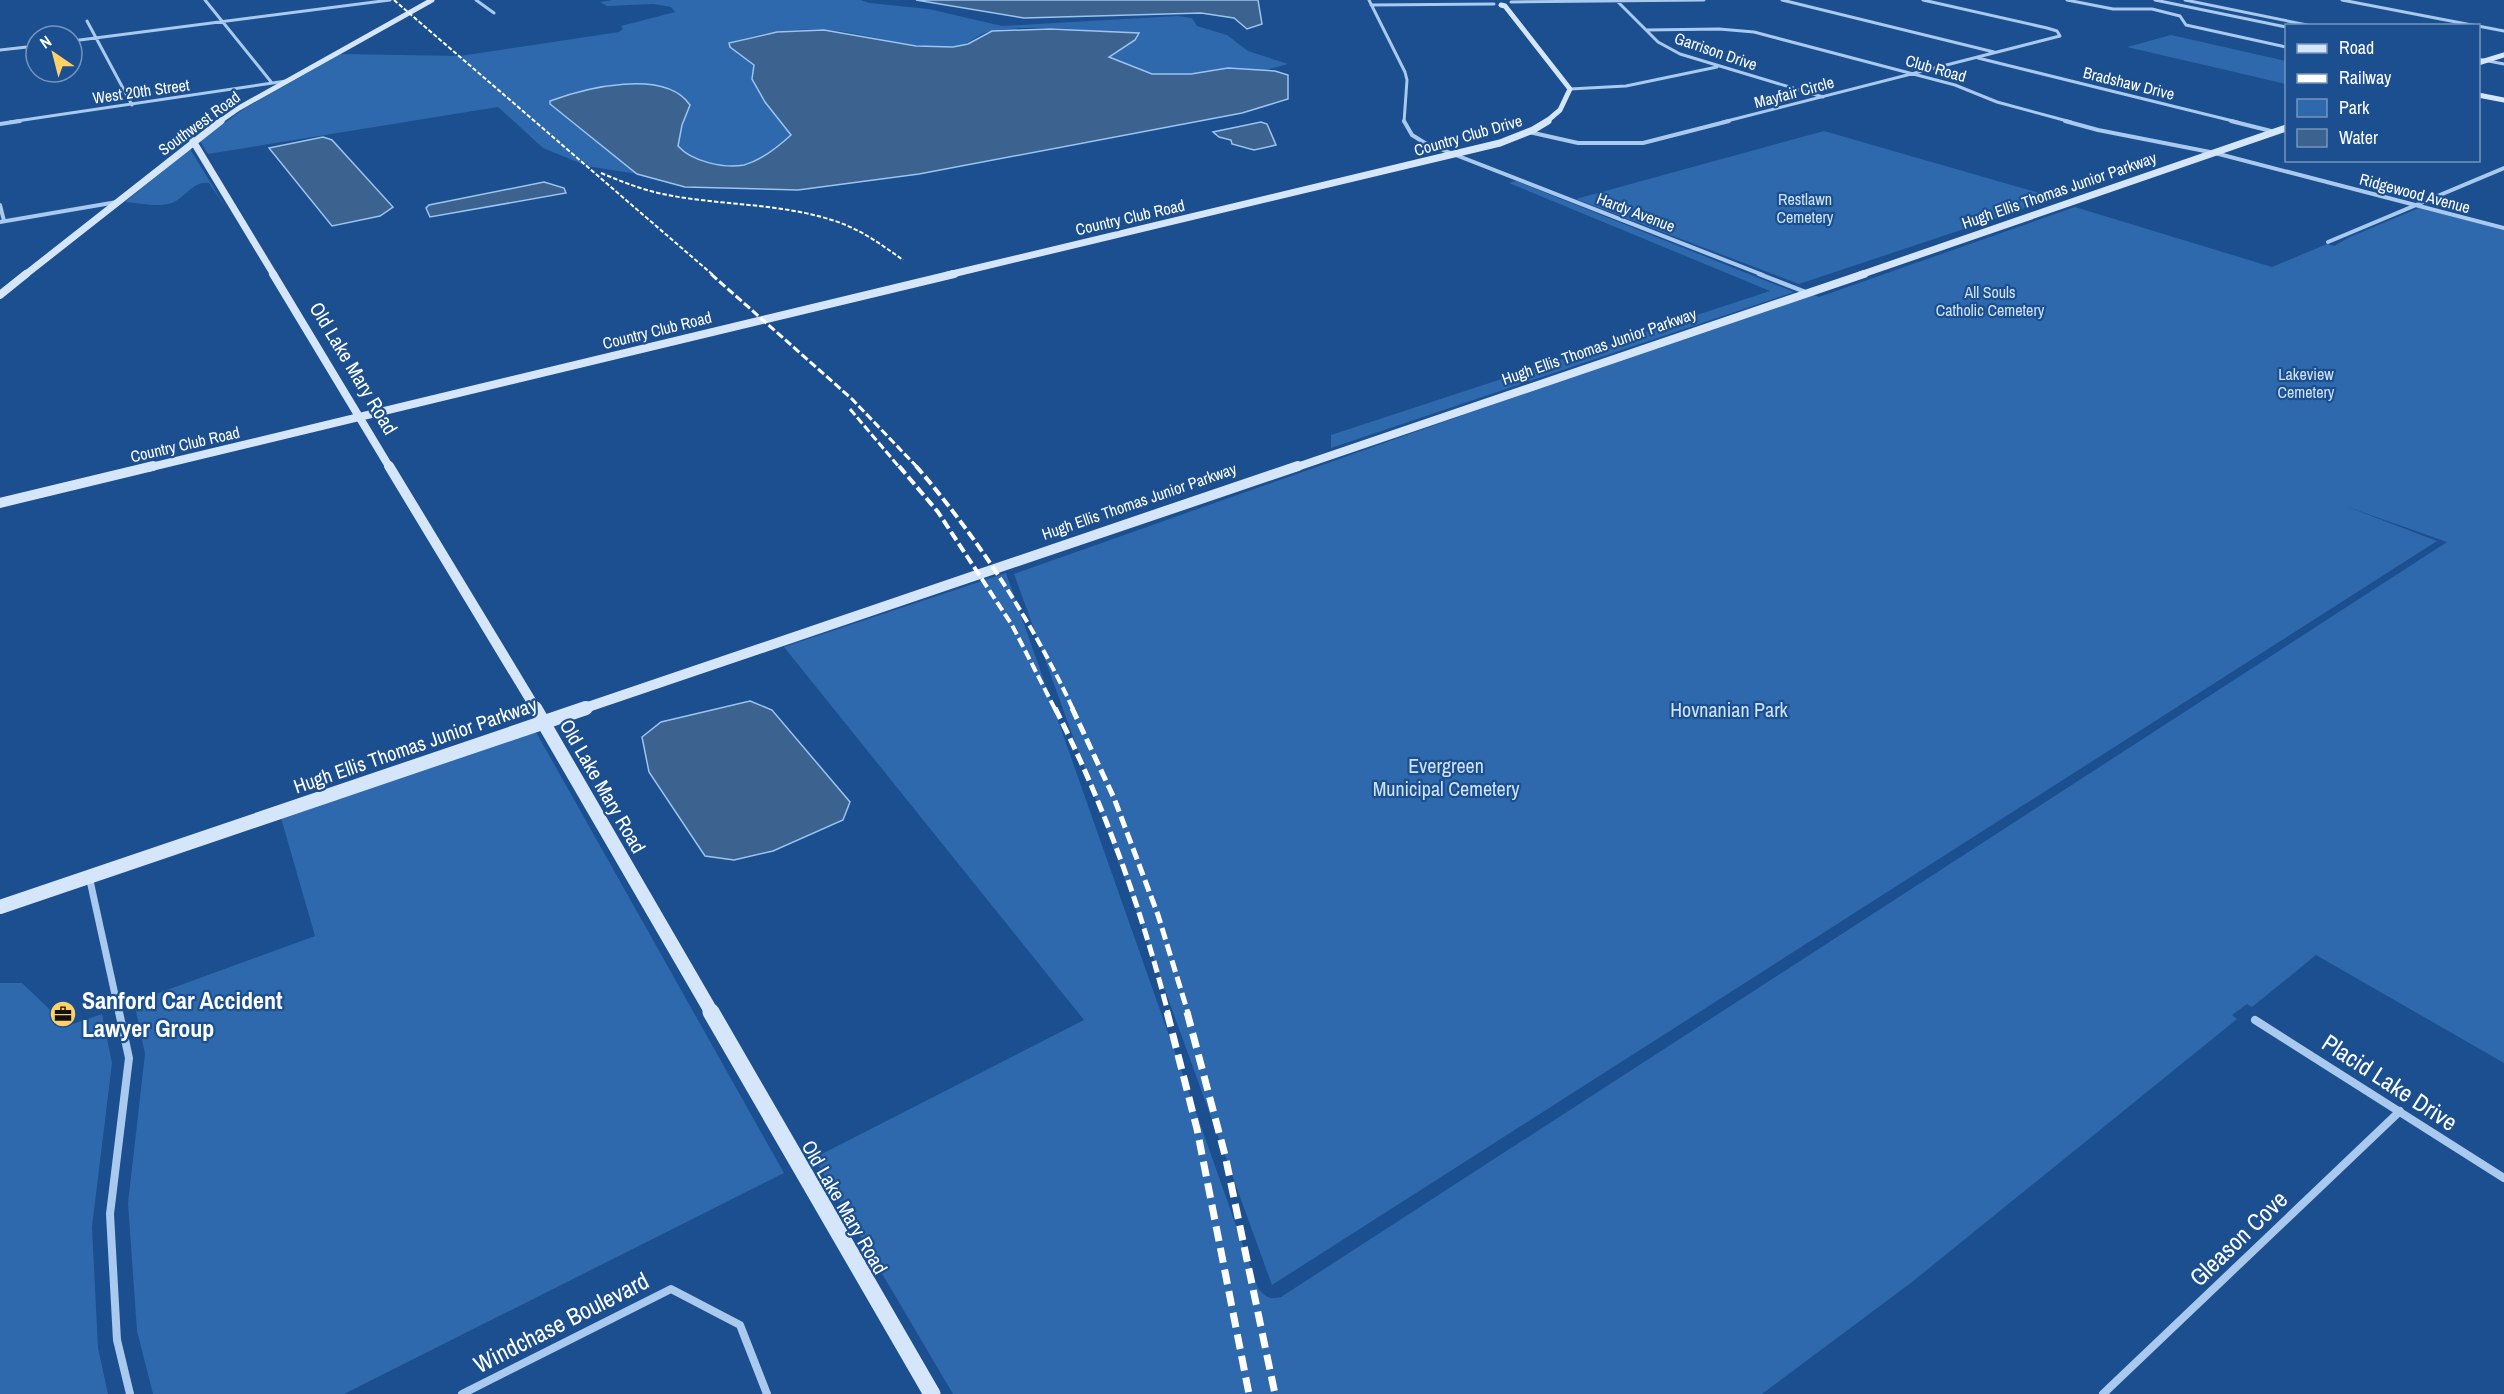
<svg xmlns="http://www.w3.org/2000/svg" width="2504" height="1394" viewBox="0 0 2504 1394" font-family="'Archivo Narrow',sans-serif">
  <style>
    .green { fill: #2e69ad }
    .water { fill: #3c6290; stroke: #9cc4f0; stroke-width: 1.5 }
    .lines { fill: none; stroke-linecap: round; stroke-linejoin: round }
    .street-far4 { stroke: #a9c9ee; stroke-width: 3 }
    .street-far3 { stroke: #a9c9ee; stroke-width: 4 }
    .street-far2 { stroke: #a9c9ee; stroke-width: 4.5 }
    .street-far1 { stroke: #a9c9ee; stroke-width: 7 }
    .street { stroke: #a9c9ee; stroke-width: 8 }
    .secondary-far5 { stroke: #d6e6fa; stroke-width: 5 }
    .secondary-far4 { stroke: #d6e6fa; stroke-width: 7 }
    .secondary-far3 { stroke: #d6e6fa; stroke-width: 8 }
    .secondary-far2 { stroke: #d6e6fa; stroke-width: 10 }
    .secondary-far1 { stroke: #d6e6fa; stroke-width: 14 }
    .secondary { stroke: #d6e6fa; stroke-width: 17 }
    .rail-far4 { stroke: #fff; stroke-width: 2; stroke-dasharray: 4.5 2; stroke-linecap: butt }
    .rail-far3 { stroke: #fff; stroke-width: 3; stroke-dasharray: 8 3; stroke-linecap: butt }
    .rail-far2 { stroke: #fff; stroke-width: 4; stroke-dasharray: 10 4; stroke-linecap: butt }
    .rail-far1 { stroke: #fff; stroke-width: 5; stroke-dasharray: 12 5; stroke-linecap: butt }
    .rail { stroke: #fff; stroke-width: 7; stroke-dasharray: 15 7; stroke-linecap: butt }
    .labels { text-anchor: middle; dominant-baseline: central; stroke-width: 4.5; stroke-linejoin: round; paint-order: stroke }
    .far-street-label { font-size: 16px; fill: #fff; stroke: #1b4f8f }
    .far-park-label { font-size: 16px; fill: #cfe3fa; stroke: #1b4f8f }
    .street-label { font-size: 20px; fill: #fff; stroke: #1b4f8f }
    .park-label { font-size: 20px; fill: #cfe3fa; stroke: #1b4f8f }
    .near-poi-label { font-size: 24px; font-weight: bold; fill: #fff; stroke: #1b4f8f; text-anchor: start }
    .near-street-label { font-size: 24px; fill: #fff; stroke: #1b4f8f }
  </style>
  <rect width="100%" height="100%" fill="#1b4f8f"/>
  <!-- green -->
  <path class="green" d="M613,0H861L869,3L929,9L1002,26L1177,16L1192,18L1197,26L1227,35L1248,51L1288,64L1265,70L1228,68L1191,74H1152L1108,57L1135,40L1139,33C1094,32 1036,23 992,31C977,33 969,47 950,47C916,48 884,39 851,33C810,26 768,30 729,43L730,47L754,65L765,102L791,135C777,147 762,160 744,165C724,169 692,161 678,146L682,125L690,105L684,97L659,85L550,101V104L637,174L587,166L543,148L498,107L208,154L200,141L245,108L341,54L460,56L619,32L623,29L621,26L675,12L671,7L653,4L607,6L600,2Z
    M2171,35L2286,61V84L2127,47Z
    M1824,131L2050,196L2018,211L1799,284L1576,199Z
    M190,149L226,208L209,183C192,180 183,202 168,204C156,207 138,203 125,202Z
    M1516,181L1794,292L1331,448V435L1770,291L1509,183Z
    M2075,207L2272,267L2327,244L2334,246L2350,237L2419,208L2504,230V1063L2316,955L2252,1007L2247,1004L2232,1015L2237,1019L1912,1282L1762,1394H953L814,1158L1084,1020L784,647L1006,573L1258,1288C1265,1297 1270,1300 1281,1297L2447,542L2345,506L2437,541L1272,1285L1014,574L1808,293L1819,297Z
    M536,732L784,1173L344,1394H153L137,1331L128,1203L145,1054L134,1002L315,936L281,818Z
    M0,983H22L67,1026L102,1014L112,1063L92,1227L98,1348L108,1394H0Z"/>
  <!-- water -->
  <path class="water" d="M916,0H1258L1262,24L1247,29L1234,18L1201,13L1024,18Z
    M1050,29L1139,33L1135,40L1109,57L1152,74H1191L1228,68L1275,71L1288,75V99L1242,113L919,174L798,190L685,187L637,174L550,104V101C585,88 665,68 690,105L682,125L678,146C691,161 724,169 744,165C762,160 778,147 791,135L765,102L752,79L754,65L730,47L729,43L777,32L824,30L916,46L953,47L968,44L992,31Z
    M1261,122L1267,124L1276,145L1254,150L1232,144L1231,140L1219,137L1213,132Z
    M323,137L332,140L393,207L380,216L332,226L269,148Z
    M544,182L564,188L566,193L430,217L426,208L429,205Z
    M750,701L772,710L850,802L843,820L773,851L734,860L705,856L649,772L642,737L661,722Z"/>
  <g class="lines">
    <!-- street-far4 -->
    <path class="street-far4" d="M205,0L272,83
      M476,0L494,13
      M1369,0L1405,72L1407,80L1404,122
      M1616,0L1658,42L1680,54L1823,97
      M1782,0L1994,52
      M2067,0L2113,9H2152L2180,16L2186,25L2286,47
      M2155,0L2286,27
      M2185,0L2312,26
      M2342,0L2477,26
      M1511,2L1704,0
      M1371,5L1494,4
      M87,21L132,105
      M2478,26L2504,31
      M1647,30L1719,29L1754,32L1955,85L1997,102L2071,122
      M72,41L390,0
      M0,50L36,46
      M1978,58L2237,122
      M2478,59L2504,64
      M1570,89L1626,86L1717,67
      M10,122L286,81
      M1723,122L2060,36L2057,31L2047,28L1923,0"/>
    <!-- street-far3 -->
    <path class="street-far3" d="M1404,121L1412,135L1425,143L1763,275
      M2065,121L2098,130L2215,153L2504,228
      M2231,121L2275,132
      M0,124L20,121
      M1529,132L1578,143H1643L1729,121
      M0,205L4,221
      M0,222L117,202
      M2328,242L2504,168"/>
    <!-- street-far2 -->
    <path class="street-far2" d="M1759,274L1808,293"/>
    <!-- street-far1 -->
    <path class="street-far1" d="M89,876L119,1013"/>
    <!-- street -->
    <path class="street" d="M119,1012L129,1058L110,1214L117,1340L130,1394
      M2255,1020L2504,1178
      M462,1394L671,1289L740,1325L767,1394
      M2103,1394L2400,1111"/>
    <!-- secondary-far5 -->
    <path class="secondary-far5" d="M1501,5L1505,6L1570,89L1560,110L1546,122
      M2478,63L2504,55
      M2478,95L2504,100
      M219,122L239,108L432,0"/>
    <!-- secondary-far4 -->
    <path class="secondary-far4" d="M193,141L274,275
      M25,275L221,121
      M948,275L1500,143L1533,130L1548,121
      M1860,275L2286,128"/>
    <!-- secondary-far3 -->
    <path class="secondary-far3" d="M273,274L390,468
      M0,295L26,274
      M147,468L954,274
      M1294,468L1864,274"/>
    <!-- secondary-far2 -->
    <path class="secondary-far2" d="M389,466L536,709
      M0,503L153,466
      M582,709L1298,466"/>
    <!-- secondary-far1 -->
    <path class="secondary-far1" d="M535,708L712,1013
      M0,907L586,708"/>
    <!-- secondary -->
    <path class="secondary" d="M711,1012L932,1394"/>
    <!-- rail-far4 -->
    <path class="rail-far4" d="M394,0L713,275
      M601,173C620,181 638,188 658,193C716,206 778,202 835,221C860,229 882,245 903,260"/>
    <!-- rail-far3 -->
    <path class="rail-far3" d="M711,274L852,399L918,468
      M850,409L900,468"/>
    <!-- rail-far2 -->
    <path class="rail-far2" d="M899,466L938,512L1012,625L1055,709
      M916,466C978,538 1033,623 1073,709"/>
    <!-- rail-far1 -->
    <path class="rail-far1" d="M1055,708C1103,802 1142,910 1168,1013
      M1072,708L1114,798L1158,915L1188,1013"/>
    <!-- rail -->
    <path class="rail" d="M1167,1012L1197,1129L1249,1394
      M1187,1012L1225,1155L1275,1394"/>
  </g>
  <!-- icons -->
  <defs>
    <symbol id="office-disc" viewBox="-11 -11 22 22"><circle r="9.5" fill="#ffd166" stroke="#1b4f8f"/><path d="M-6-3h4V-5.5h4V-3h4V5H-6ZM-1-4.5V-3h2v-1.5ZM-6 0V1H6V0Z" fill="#111"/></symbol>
  </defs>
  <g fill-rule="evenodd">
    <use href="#office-disc" x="48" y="999" width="30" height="30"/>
  </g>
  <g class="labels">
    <!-- far-street labels -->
    <g class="far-street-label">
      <text transform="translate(1716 51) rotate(19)">Garrison Drive</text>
      <text transform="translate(1936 68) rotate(16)">Club Road</text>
      <text transform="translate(2129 83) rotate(14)">Bradshaw Drive</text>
      <text transform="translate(141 91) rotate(-8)">West 20th Street</text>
      <text transform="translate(1794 92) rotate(-15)">Mayfair Circle</text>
      <text transform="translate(199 123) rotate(-36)">Southwest Road</text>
      <text transform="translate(1468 135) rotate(-16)">Country Club Drive</text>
      <text transform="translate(2059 190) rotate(-19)">Hugh Ellis Thomas Junior Parkway</text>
      <text transform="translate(2415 193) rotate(15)">Ridgewood Avenue</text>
      <text transform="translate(1636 212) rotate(21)">Hardy Avenue</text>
      <text transform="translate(1130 217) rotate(-13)">Country Club Road</text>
      <text transform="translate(657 330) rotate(-14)">Country Club Road</text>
      <text transform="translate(1599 346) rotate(-19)">Hugh Ellis Thomas Junior Parkway</text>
      <text transform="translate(185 444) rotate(-13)">Country Club Road</text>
      <text transform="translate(1139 501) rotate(-19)">Hugh Ellis Thomas Junior Parkway</text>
    </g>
    <!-- far-park labels -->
    <g class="far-park-label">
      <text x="1805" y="199">Restlawn<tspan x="1805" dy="18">Cemetery</tspan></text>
      <text x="1990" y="292">All Souls<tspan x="1990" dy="18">Catholic Cemetery</tspan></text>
      <text x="2306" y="374">Lakeview<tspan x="2306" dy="18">Cemetery</tspan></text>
    </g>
    <!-- street labels -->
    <g class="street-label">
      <text transform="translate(354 368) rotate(59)">Old Lake Mary Road</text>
      <text transform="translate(415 745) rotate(-19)">Hugh Ellis Thomas Junior Parkway</text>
      <text transform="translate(603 786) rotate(60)">Old Lake Mary Road</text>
      <text transform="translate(845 1207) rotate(60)">Old Lake Mary Road</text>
    </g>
    <!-- park labels -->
    <g class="park-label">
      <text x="1729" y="709">Hovnanian Park</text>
      <text x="1446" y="765">Evergreen<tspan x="1446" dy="23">Municipal Cemetery</tspan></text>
    </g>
    <!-- near-poi labels -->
    <g class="near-poi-label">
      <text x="82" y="1000">Sanford Car Accident<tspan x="82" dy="28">Lawyer Group</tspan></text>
    </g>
    <!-- near-street labels -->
    <g class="near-street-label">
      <text transform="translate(2390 1082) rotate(33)">Placid Lake Drive</text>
      <text transform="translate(2238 1238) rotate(-44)">Gleason Cove</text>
      <text transform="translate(561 1322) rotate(-27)">Windchase Boulevard</text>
    </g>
  </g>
  <!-- legend -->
  <rect x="2285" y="24" width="195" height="138" fill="#1b4f8f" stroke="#7695bc" stroke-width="1.5"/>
  <rect x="2297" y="44" width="30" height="9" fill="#d6e6fa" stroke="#7695bc" stroke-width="1.5"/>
  <text x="2339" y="54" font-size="18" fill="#ffffff">Road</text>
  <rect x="2297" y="74" width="30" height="9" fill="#ffffff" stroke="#7695bc" stroke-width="1.5"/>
  <text x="2339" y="84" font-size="18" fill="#ffffff">Railway</text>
  <rect x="2297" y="99" width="30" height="18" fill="#2e69ad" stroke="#7695bc" stroke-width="1.5"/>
  <text x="2339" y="114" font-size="18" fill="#ffffff">Park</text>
  <rect x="2297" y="129" width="30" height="18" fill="#3c6290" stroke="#7695bc" stroke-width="1.5"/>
  <text x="2339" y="144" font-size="18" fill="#ffffff">Water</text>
  <!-- north arrow -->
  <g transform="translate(54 54) rotate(325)"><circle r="28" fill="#1b4f8f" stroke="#7695bc" stroke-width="1.5"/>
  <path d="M0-4.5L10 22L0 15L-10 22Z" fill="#ffd166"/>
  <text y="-9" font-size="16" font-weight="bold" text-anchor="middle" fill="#ffffff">N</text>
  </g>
</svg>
